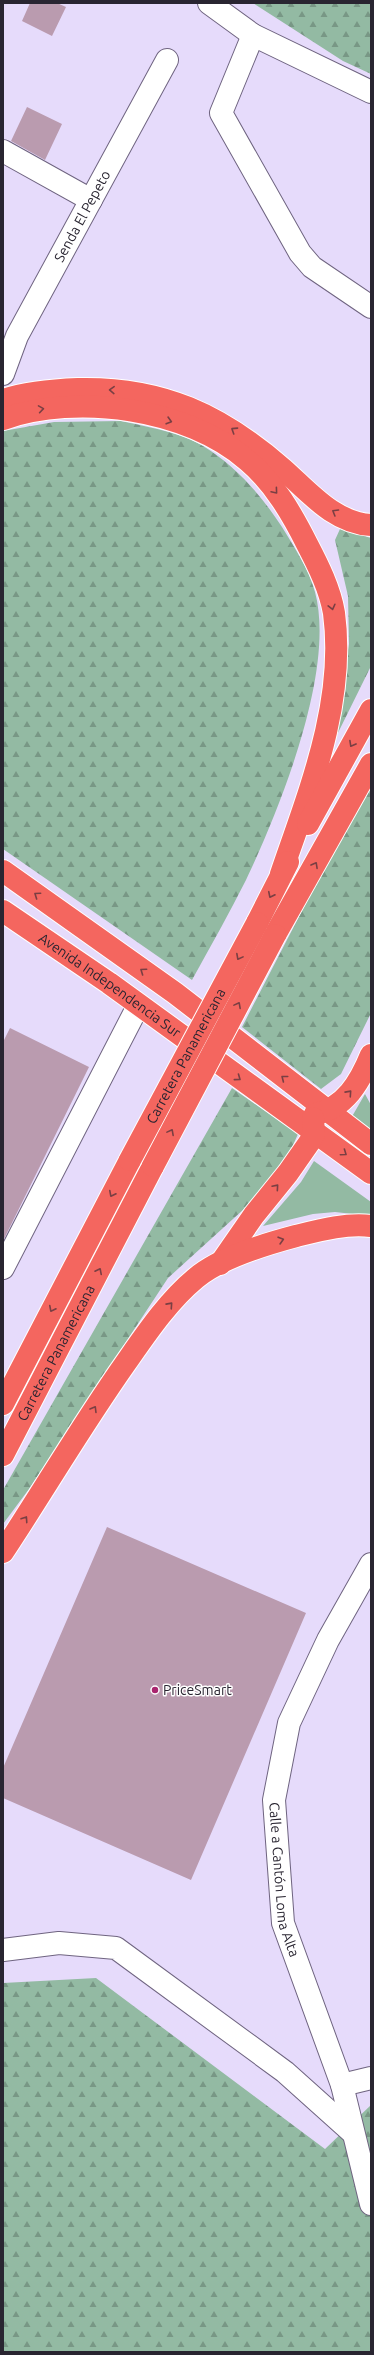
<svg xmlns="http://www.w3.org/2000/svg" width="374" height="2355" viewBox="0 0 374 2355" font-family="Ubuntu,sans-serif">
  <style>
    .green { fill: #93baa3 }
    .forest { fill: url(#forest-firs) }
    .building { fill: #ba9baf }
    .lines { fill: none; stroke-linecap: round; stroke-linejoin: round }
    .minor-casing { stroke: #6f6480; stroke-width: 24 }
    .highway-casing { stroke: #fff; stroke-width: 24 }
    .minor { stroke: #fff; stroke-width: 22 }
    .highway { stroke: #f4665f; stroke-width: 22 }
    .highway-bridge-casing { stroke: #fff; stroke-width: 24; stroke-linecap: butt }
    .highway-bridge { stroke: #f4665f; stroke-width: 22 }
    .oneway { stroke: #7a3f43 }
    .poi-dot { fill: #a9256f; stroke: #fff; stroke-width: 1.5 }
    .labels { text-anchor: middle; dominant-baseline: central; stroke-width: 3; stroke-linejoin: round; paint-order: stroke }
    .street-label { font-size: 14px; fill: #292531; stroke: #fff }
    .poi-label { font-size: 14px; fill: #292531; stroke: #fff; text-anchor: start }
  </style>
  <defs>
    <pattern id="forest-firs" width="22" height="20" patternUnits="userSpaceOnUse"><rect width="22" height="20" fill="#93baa3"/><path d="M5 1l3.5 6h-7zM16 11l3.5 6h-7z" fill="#789785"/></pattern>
  </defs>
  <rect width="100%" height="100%" fill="#e6dbfb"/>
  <!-- green -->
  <path class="green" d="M365,1094L371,1105V1131L350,1120Z
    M314,1161L371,1202V1216L335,1212L313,1214L263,1226L301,1182Z"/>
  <!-- forest -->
  <path class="forest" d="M253,3H371V74L343,61Z
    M121,421C144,426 183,433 203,446C236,466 261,495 282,527C294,547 309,569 315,592C336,670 280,808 246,880C229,914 210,947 192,980L3,849V431L54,422Z
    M340,529L371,538V666L330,749L349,644L348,596L335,540Z
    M371,777V1013L341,1074L321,1089L242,1027Z
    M232,1088L298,1134L285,1163L255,1199L168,1278L29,1489L3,1524V1490Z
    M96,1978L325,2149L371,2105V2352H3V1983Z"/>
  <!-- building -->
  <path class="building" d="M30,3H57L66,7L52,36L22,21Z
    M27,107L62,124L45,160L11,141Z
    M10,1028L89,1067L3,1241V1042Z
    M107,1527L306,1613L191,1880L3,1798V1768Z"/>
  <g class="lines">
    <defs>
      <g id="minor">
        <path d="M209,3L253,35L371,92"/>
        <path d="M253,35L221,113L300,253L312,267L371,307"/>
        <path d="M3,151L91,200"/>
        <path id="s1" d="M3,374L17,336L167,60"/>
        <path d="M3,1268L138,1006"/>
        <path id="s2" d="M371,1564L328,1640L289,1723L274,1800L283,1923L342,2085L371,2204"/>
        <path d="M3,1950L59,1943L116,1948L285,2072L353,2133"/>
        <path d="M342,2085L371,2078"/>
      </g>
      <g id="highway">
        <path d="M3,400C28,392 52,390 78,389C162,387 221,415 283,469C309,492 334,523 371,525"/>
        <path d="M3,419C77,393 188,408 248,461C274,483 292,514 307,544C318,565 330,589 334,613C346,702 309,792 281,874"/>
        <path d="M308,824L371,710"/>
        <path d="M3,871L175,993L371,1144"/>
        <path id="s3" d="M3,911L109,983L371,1173"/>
        <path d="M257,923L288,862"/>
        <path d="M275,935L371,764"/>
        <path d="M315,1114C345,1108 360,1082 371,1055"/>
        <path d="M220,1264L254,1215L288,1173L311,1140L314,1134L313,1118"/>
        <path d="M3,1404L130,1160"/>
        <path id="s4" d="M3,1455L153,1166"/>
        <path d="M3,1552C44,1490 82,1425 125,1364C146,1334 168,1301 196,1278C221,1257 266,1244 296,1236C320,1230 346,1223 371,1226"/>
      </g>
    </defs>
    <!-- minor casing -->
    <use href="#minor" class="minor-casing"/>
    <!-- highway casing -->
    <use href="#highway" class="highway-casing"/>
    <!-- minor -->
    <use href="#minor" class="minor"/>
    <!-- highway -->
    <use href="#highway" class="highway"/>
    <defs>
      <g id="highway-bridge">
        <path id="s5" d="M130,1160L257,923"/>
        <path d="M153,1166L275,935"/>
      </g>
    </defs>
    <!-- highway-bridge casing -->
    <use href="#highway-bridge" class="highway-bridge-casing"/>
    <!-- highway-bridge -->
    <use href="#highway-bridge" class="highway-bridge"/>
  </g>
  <!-- one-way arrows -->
  <defs><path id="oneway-chevron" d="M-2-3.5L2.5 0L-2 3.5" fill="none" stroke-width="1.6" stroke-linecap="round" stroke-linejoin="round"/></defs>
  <g class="oneway">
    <use href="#oneway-chevron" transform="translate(112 390) rotate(-178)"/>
    <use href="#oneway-chevron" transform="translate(41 409) rotate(-9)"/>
    <use href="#oneway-chevron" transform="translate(169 421) rotate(16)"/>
    <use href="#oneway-chevron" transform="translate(234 430) rotate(-147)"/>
    <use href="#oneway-chevron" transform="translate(275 491) rotate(50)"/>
    <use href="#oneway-chevron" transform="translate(335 512) rotate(-149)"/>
    <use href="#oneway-chevron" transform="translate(332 607) rotate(76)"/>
    <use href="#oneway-chevron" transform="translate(352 744) rotate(119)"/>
    <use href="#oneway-chevron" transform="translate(315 865) rotate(-61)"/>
    <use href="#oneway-chevron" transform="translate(37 895) rotate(-145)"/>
    <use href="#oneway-chevron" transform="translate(271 895) rotate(116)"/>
    <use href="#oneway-chevron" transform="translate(239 957) rotate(118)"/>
    <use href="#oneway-chevron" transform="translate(143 971) rotate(-145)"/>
    <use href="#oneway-chevron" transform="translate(238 1005) rotate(-62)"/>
    <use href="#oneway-chevron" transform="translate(238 1078) rotate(36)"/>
    <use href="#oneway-chevron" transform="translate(284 1078) rotate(-142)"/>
    <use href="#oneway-chevron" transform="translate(349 1093) rotate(-48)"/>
    <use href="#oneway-chevron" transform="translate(171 1132) rotate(-62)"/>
    <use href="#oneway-chevron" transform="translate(344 1153) rotate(35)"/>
    <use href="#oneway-chevron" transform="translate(276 1187) rotate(-49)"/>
    <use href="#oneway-chevron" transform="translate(112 1194) rotate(117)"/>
    <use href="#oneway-chevron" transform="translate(281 1240) rotate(-16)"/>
    <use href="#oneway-chevron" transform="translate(99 1271) rotate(-63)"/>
    <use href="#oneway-chevron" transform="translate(170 1305) rotate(-48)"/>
    <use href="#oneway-chevron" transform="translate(52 1309) rotate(117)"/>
    <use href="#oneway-chevron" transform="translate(94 1409) rotate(-59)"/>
    <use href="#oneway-chevron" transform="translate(25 1519) rotate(-56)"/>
  </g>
  <!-- markers -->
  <circle class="poi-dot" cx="155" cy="1690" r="4"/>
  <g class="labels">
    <!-- street labels -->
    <g class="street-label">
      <text stroke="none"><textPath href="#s1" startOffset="177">Senda El Pepeto</textPath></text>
      <text stroke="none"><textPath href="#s3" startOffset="130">Avenida Independencia Sur</textPath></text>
      <text stroke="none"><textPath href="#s5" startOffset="118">Carretera Panamericana</textPath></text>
      <text stroke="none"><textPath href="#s4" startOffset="115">Carretera Panamericana</textPath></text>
      <text stroke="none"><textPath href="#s2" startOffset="338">Calle a Cantón Loma Alta</textPath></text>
    </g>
    <!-- poi labels -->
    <g class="poi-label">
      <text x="163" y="1690">PriceSmart</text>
    </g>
  </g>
  <!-- border -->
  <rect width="374" height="2355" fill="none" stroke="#292531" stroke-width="8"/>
</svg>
